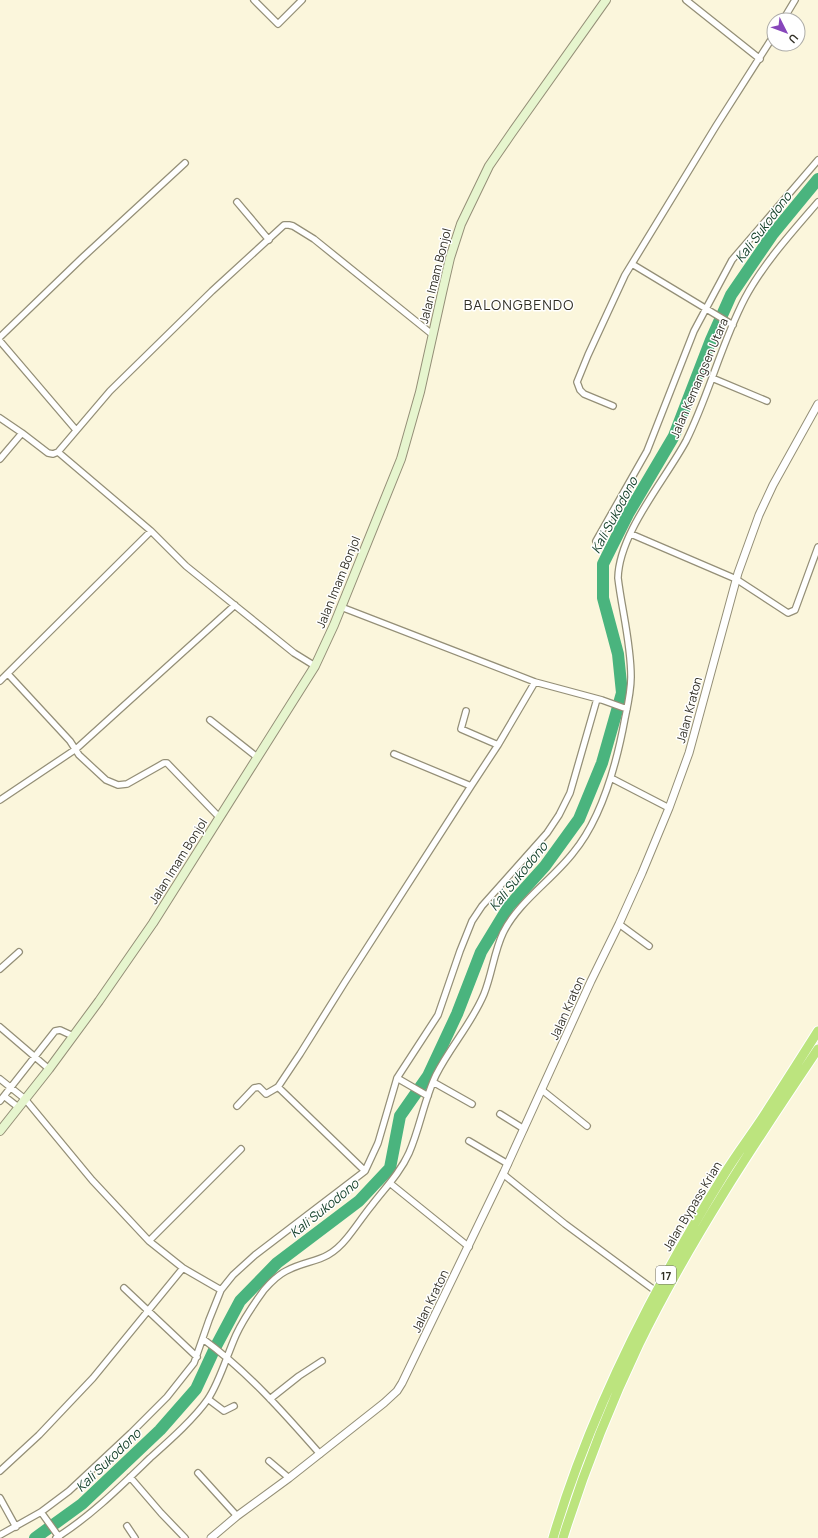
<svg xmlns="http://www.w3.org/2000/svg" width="818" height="1538" viewBox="0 0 818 1538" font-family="Manrope,sans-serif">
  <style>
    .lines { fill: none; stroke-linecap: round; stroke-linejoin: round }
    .river { stroke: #4ab47e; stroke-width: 12 }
    .minor-casing { stroke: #948f77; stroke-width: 8 }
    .tertiary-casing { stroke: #948f77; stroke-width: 9 }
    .secondary-casing { stroke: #948f77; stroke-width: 10 }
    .trunk-casing { stroke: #fff; stroke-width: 11 }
    .minor { stroke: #fff; stroke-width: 5.5 }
    .tertiary { stroke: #fff; stroke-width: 7 }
    .secondary { stroke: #e6f5ce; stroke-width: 8 }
    .trunk { stroke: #bce47e; stroke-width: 9 }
    .labels { text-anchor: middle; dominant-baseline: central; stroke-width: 3; stroke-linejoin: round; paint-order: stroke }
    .shield { fill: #fff; stroke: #6f6d66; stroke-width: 1 }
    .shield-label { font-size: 11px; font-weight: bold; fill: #312f25 }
    .street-label { font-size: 12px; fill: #312f25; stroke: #fff }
    .water-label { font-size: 13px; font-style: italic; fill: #17432c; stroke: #fff }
    .quarter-label { font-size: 14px; letter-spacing: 1px; fill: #312f25; stroke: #fff }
  </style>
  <rect width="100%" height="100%" fill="#fbf6dc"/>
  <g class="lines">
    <!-- river -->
    <path class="river" d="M35,1538L82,1504L160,1430L196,1389L215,1348L240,1301L277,1263L359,1201L390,1168L400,1116L428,1076L457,1014L481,952L509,906L545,866L579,819L602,763L622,693L618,654L603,598V564L628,514L674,436L711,340L731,295L772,235L818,179"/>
    <defs>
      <path id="minor" d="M254,0L278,24L302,0
        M686,0L760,59
        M783,20L795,0
        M237,202L269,240
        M632,264L733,325
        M0,337L82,258L185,163
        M0,341L76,430
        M712,378L767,401
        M613,406L584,394L580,390L577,382L588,355L625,275L716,126L774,35
        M0,418L22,433
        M58,452L110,391L212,291L284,225H289L293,226L314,239L433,335
        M0,459L22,433L48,453L53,454L58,452L151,531L186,566L294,653L315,666
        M631,534L736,579L788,613L795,610L818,547
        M596,541L647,451L694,331L732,260L818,160
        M341,607L535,682L602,700L627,709
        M8,674L70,741L79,755L106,780L118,785L127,784L164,763H167L219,817
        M0,681L151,531
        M466,711L461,729L498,745
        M210,720L257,757
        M394,754L471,786
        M611,778L669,808
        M0,800L76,749L235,605
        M619,924L649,946
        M0,969L19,952
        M0,1027L49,1069
        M397,1078L428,1096
        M0,1079L25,1099L92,1180L149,1241L183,1268L221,1290
        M433,1082L472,1104
        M278,1087L365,1171
        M542,1090L587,1126
        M4,1096L18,1107
        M0,1101L55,1031L60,1030L73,1036
        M237,1106L254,1088L259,1087L266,1094L278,1087L300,1054L345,982L471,786L498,745L535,682
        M500,1114L524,1129
        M469,1141L508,1164
        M503,1174L565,1224L657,1292
        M391,1184L469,1247
        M149,1241L241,1149
        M124,1288L197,1357
        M203,1339C247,1371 284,1413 320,1454
        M208,1399L224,1411L234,1406
        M270,1399L299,1376L322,1361
        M269,1461L289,1478
        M0,1471L39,1435L93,1378L183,1268
        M198,1473L237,1516
        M130,1477L161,1513L185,1538
        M0,1498L16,1527
        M41,1512L59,1537
        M127,1526L135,1538
        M0,1535L41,1512L69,1491L131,1433L167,1397L194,1363L209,1320L221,1290L233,1275L255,1255L365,1171L378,1143L397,1078L438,1015L460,951L472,921L482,906L547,833L559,815L570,793L597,699
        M56,1538C91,1516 121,1486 150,1458C169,1441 194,1419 208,1399C220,1381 227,1355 236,1335C242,1322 256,1301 264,1290C270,1283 278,1275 286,1271C311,1258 326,1264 347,1238C356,1227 363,1216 372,1205C385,1188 400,1173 409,1153C420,1128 424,1100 436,1075C450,1047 472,1023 484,994C492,974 494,952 503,933C518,902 552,880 573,853C602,818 617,762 625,718C628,704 631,691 631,677C631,643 622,611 618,578C619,533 665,480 686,441C709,395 721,344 745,298C763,264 793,231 818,202"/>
      <path id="tertiary" d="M211,1538L237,1516L289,1478L384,1403L397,1391L402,1383L504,1172L591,981L619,924L642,873L669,808L689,753L738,573L759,515L773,485L818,404"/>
      <path id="secondary" d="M0,1131L49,1069L99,1001L153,923L315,666L334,625L401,459L420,392L442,293L450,258L461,224L489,166L511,134L606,0"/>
      <path id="trunk" d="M553,1538C591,1409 654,1287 725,1173C736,1155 749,1138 761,1120C780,1091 799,1061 818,1031
        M563,1538C584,1471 609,1407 639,1344C690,1240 754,1144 818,1049"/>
    </defs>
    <!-- minor casing -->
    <use href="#minor" class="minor-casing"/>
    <!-- tertiary casing -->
    <use href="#tertiary" class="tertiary-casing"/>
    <!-- secondary casing -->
    <use href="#secondary" class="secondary-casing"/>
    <!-- trunk casing -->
    <use href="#trunk" class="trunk-casing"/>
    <!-- minor -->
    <use href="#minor" class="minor"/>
    <!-- tertiary -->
    <use href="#tertiary" class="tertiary"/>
    <!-- secondary -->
    <use href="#secondary" class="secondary"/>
    <!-- trunk -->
    <use href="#trunk" class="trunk"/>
  </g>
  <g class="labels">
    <!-- shield labels -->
    <rect class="shield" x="656" y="1266" width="20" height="18" rx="3"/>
    <g class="shield-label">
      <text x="666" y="1275">17</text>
    </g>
    <!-- street labels -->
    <g class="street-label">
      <text transform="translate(435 276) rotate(-76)">Jalan Imam Bonjol</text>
      <text transform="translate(699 378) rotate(-67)">Jalan Kemangsen Utara</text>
      <text transform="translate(338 582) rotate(-68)">Jalan Imam Bonjol</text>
      <text transform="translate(689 710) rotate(-75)">Jalan Kraton</text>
      <text transform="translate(178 861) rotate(-58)">Jalan Imam Bonjol</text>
      <text transform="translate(567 1008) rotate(-66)">Jalan Kraton</text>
      <text transform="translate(692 1206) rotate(-59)">Jalan Bypass Krian</text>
      <text transform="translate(430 1301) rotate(-64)">Jalan Kraton</text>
    </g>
    <!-- water labels -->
    <g class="water-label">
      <text transform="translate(763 227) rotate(-53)">Kali Sukodono</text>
      <text transform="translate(614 515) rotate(-62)">Kali Sukodono</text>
      <text transform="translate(518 876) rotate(-51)">Kali Sukodono</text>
      <text transform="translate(324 1208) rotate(-39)">Kali Sukodono</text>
      <text transform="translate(108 1460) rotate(-44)">Kali Sukodono</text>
    </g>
    <!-- quarter labels -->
    <g class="quarter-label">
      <text x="519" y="304">BALONGBENDO</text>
    </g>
  </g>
  <!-- north arrow -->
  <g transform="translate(786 32) rotate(132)"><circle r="19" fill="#ffffff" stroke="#adaca8"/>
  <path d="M0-3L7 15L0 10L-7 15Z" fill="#8746bb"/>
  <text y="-6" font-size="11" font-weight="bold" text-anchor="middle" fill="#312f25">U</text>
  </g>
</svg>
